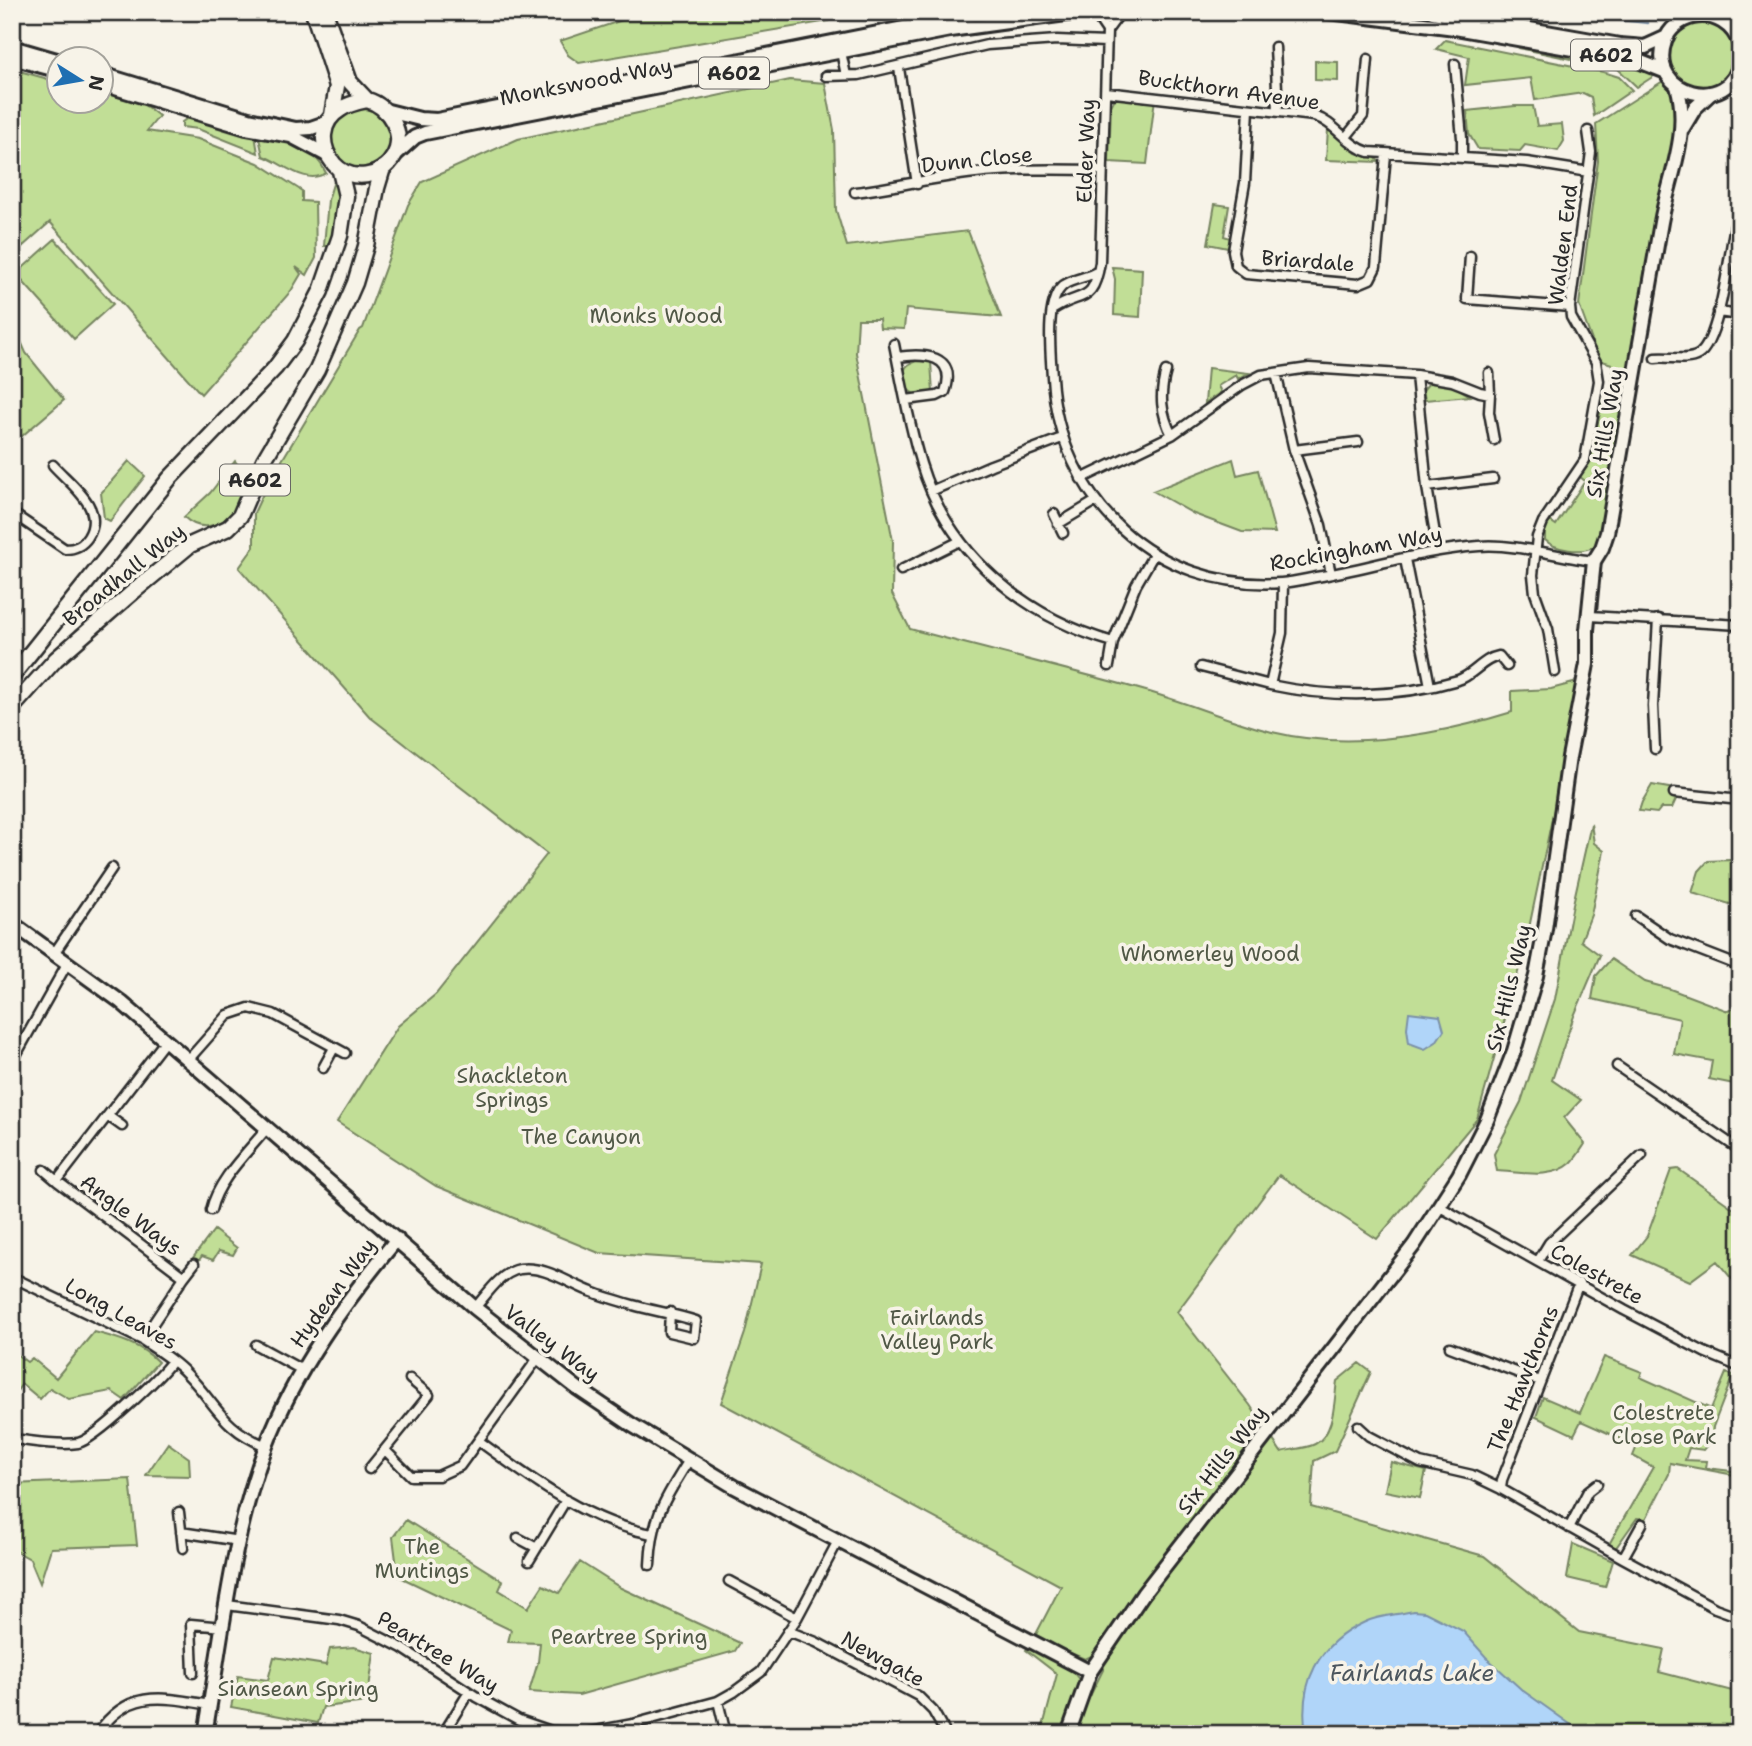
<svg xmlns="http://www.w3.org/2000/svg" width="1752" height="1746" viewBox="0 0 1752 1746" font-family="'Shantell Sans',sans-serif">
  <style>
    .green { fill: #c1de96; stroke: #768460; stroke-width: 2 }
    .water { fill: #b0d5f9; stroke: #7b91a7; stroke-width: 2 }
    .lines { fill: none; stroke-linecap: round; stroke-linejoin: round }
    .stream { stroke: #7b91a7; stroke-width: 2.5 }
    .street-casing { stroke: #2b2b2b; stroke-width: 13 }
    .secondary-casing { stroke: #2b2b2b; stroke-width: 18 }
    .primary-casing { stroke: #2b2b2b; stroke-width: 18 }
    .highway-casing { stroke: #2b2b2b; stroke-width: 19 }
    .street { stroke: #f7f3e8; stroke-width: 8 }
    .secondary { stroke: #f7f3e8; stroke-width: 12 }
    .primary { stroke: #f7f3e8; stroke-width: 12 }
    .highway { stroke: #f7f3e8; stroke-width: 14 }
    .labels { text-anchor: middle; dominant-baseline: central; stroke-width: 7; stroke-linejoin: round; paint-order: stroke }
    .shield { fill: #f7f3e8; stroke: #686764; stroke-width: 2 }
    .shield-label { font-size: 19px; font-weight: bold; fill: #2b2b2b }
    .street-label { font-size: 21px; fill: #2b2b2b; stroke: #f7f3e8 }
    .park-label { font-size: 21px; fill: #505846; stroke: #f7f3e8 }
    .water-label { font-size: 23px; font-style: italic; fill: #4c565e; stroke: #f7f3e8 }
  </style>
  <rect width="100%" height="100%" fill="#f7f3e8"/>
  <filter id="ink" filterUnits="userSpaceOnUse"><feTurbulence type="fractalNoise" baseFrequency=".0143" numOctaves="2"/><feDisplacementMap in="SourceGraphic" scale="14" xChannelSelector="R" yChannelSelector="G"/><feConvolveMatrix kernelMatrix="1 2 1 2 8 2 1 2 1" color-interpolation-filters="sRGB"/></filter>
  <g filter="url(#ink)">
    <!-- green -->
    <path class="green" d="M646,12H831L829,21L579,63L568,55L560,41Z
      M1668 54a33 33 0 1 1 66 0a33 33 0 1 1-66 0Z
      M1445,40L1603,72L1619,77L1632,90L1594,116L1591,97L1583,93L1535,100L1531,78L1465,85L1469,57L1436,49Z
      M1512,43L1632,62L1657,74L1637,87L1618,69L1519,48Z
      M1315,61L1338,62V81L1315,80Z
      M12,69L59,82L60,102H102V93L142,103L159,116L147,131L198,139L258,163L302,191V201L315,202L316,258L307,275L296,267L301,274L291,291L201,394L50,222L12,256Z
      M790,80L825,83L834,130L836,210L847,246L968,231L1001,317L906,309L904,329L880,328L879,319H858L856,353L893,541L892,594L910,629C989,650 1068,669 1146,691C1188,703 1229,721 1272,732C1350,751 1438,735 1512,712V691L1551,689L1581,681L1525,947L1477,1119L1377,1239L1279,1175L1177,1312L1250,1405L1281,1452C1291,1449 1305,1449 1315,1444C1335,1434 1334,1400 1337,1381L1359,1363L1371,1372L1335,1451L1314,1461L1311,1507L1484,1556L1579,1632L1664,1649L1659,1672L1740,1693V1734H1074L1087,1702L1104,1668L1098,1653L1085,1659L1034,1638L1061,1586L721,1403L745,1333L761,1264L599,1253L436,1186L337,1122L398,1026L436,994L547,854L370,717L239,568L254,547V513L266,487L360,330L363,328L408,205L422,182L518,139Z
      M1663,81L1673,93L1678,106V129L1653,229L1605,531C1602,537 1600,542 1595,546C1582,554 1555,550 1545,540V528L1550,521L1556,525L1585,481L1579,476L1589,461L1603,400L1613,395L1612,364L1599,360L1579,305L1598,161L1596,124Z
      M1126,95L1155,98L1147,164L1109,162L1111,106L1114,100Z
      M1515,106H1533L1537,126L1562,124L1564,141L1558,151L1525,145L1520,151L1478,149L1469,134L1467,111Z
      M331 139a30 30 0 1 1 60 0a30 30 0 1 1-60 0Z
      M189,117L255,135L258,153L198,129L182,127V122Z
      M1328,129L1356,153L1375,157L1379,162L1326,160Z
      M258,133C287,138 313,145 326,173C306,186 283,163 263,156Z
      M333,184C349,197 335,228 331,246H324L328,200Z
      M1215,204L1229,206L1224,236L1230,238L1228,248L1208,244Z
      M55,239L113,304L74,339L16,274Z
      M1112,267L1142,269L1140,317L1114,315L1115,279Z
      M12,321L26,353L64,400L15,442L12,438Z
      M917,361L931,362L933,393L914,394L907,389C904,375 900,365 917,361Z
      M1208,368L1249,373L1238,379L1236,375L1218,386L1221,392L1205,403Z
      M1433,381L1454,386L1470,396L1425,400L1423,390L1429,383Z
      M1233,459L1237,475L1258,470L1275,533L1242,532L1194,514L1153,491Z
      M129,461L145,476L110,521L104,518L101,493Z
      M235,461C264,497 214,547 184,517L210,493Z
      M1652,785L1674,789L1677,797L1672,808H1661L1657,813L1639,811L1642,802Z
      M1591,824L1594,843L1604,851L1591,915L1581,941L1600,955L1574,1016L1552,1080L1581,1100L1564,1118L1585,1144C1581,1150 1576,1158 1571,1163C1552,1180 1520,1172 1497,1171L1494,1154L1521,1102L1555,999L1573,904Z
      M1729,860L1740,862V907L1692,893L1699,871L1708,861Z
      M1611,959L1645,982L1670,989L1728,1011L1737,1007L1734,1084L1709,1079L1712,1061L1674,1054L1680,1019L1592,999L1596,976Z
      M1678,1169L1740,1213V1289L1717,1261L1690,1281L1632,1255L1647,1236L1671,1170Z
      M214,1230L237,1248L233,1255L219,1251L213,1260L202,1256L197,1263L192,1259Z
      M94,1332C117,1338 141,1344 158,1362L124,1400L111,1391L69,1399L50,1388L40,1399L22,1384L16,1392L12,1389V1351L27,1362L32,1358L56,1378Z
      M1604,1357L1642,1372L1640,1377L1711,1409L1726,1373L1733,1375L1713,1427L1712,1440L1704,1450L1689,1448L1685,1460L1707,1461L1706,1468L1740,1472V1476L1670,1463L1669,1474L1646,1519L1637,1518L1615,1549L1608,1546L1653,1467L1633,1456L1637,1446L1581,1421L1574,1435L1536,1417L1543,1397L1580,1413Z
      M168,1443L189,1458L190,1476L146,1475Z
      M1391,1462L1426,1471L1420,1498L1385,1491Z
      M130,1479L137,1545L51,1548L40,1583L30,1559L12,1549V1484Z
      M406,1520L503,1581L499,1590L528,1608L543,1585L559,1593L580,1562L621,1588L740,1643L735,1651L579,1695L529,1692L538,1662L540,1643L508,1642L511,1630L398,1576L393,1537Z
      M1573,1544L1613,1561L1605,1587L1567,1578Z
      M1029,1646L1073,1672L1081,1682L1064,1734H1041L1057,1674L1026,1650Z
      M354,1647L374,1653L367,1702L323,1707L318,1723L231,1707L238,1676L268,1680L274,1657L326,1665L330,1649Z"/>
    <!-- water -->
    <path class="water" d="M1409,1012L1440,1016L1444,1030L1436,1042L1425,1049L1409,1043L1407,1028Z
      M1413,1611L1425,1612L1463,1631L1486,1657L1522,1690L1584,1734H1306C1298,1683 1318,1643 1365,1622C1380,1615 1397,1615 1413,1611Z"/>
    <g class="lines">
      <!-- stream -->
      <path class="stream" d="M1548,12L1648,23"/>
      <defs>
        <path id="street" d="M1107,31L1121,12
          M1275,47L1278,111
          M841,52L846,75
          M1455,64L1462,138V158
          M899,68L917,184
          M826,76L859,75L987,45L1057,40L1106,42
          M1106,92L1314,116C1336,123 1347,146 1369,152L1527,162L1589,172
          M1249,109L1245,183L1233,251L1236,266L1246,274L1358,284L1370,279L1376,267L1386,154
          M1346,137L1363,116L1368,59
          M855,192C888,188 919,181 952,176C1001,168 1053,169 1103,170
          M1734,231L1740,200
          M1470,256L1467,299L1570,307
          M1098,271C1088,278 1074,278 1064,285C1044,299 1051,355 1052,377C1059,500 1156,591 1281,583C1295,582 1309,578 1322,576C1374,566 1426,550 1479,546C1515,543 1558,557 1594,561
          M1052,310C1082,290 1093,306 1100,262L1107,31L1094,12
          M1718,312L1740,315
          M894,344C902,384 909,425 921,464C949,555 1025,617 1113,642L1136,585L1154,554
          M897,357C923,353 958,354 945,392L937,396L906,400
          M1655,358C1669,356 1686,362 1698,355C1719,343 1729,256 1734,231L1740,230
          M1166,371C1159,395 1161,414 1172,435
          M1276,373L1294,450L1321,525L1331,574
          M1489,373L1490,394
          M1416,375L1427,487L1438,551
          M1294,450L1358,442
          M1081,479L1172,435L1242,385L1261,375L1309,368L1416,375L1452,381L1480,392L1490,394L1489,412L1494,440
          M1427,487L1493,479
          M931,491L991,465L1062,438
          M12,513L65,549C75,549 82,546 88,537C106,508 71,485 53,465
          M1054,514L1063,533
          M1058,524L1096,501
          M1405,559L1430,686
          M901,570L960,541
          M12,608H13
          M1590,616L1740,625
          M1109,666L1113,642
          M1201,667L1270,685L1282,633L1283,583
          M1555,672L1548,629L1535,593L1533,575L1537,537L1543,522L1585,460L1599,381L1596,362L1571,317L1570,307L1591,152L1588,131
          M1270,685C1331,698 1397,698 1458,680C1474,675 1482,659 1499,656L1507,666
          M1655,749L1653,706L1658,619
          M1674,793L1740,800
          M1636,916L1670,939L1740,966
          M55,952L112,868
          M16,1055L68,962
          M189,1059L228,1015L249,1008L273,1014L345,1053
          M1617,1066L1740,1150
          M323,1068L334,1048
          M108,1116L122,1126
          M44,1170L57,1181
          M1440,1207L1624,1310L1704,1352L1740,1367
          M211,1210C218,1179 248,1152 268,1127
          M1538,1261L1549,1243L1642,1155
          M12,1277L142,1340C157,1350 174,1360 186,1373C217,1404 221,1428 266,1446
          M184,1277L194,1264
          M475,1308C488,1293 500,1273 520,1269C544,1265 570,1284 592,1292C605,1297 619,1301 633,1305C654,1311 675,1314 696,1321L694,1338L669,1332L670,1312
          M142,1340L184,1277L57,1181L166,1040
          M256,1345L302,1370
          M1450,1347L1540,1381
          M1358,1426L1369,1436L1420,1463L1472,1475L1501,1489L1623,1558L1715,1608L1740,1617
          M12,1439C33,1441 57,1446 78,1443C96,1439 159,1378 172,1361
          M479,1441C531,1479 587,1522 652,1534
          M385,1450L411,1476H438L460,1466L538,1358
          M369,1469L429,1395L410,1379
          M1501,1489L1502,1480L1579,1283
          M179,1512L183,1548
          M1569,1528L1588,1491L1597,1484
          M181,1532L239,1541
          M518,1538L537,1548
          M1623,1558L1642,1524
          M529,1561L566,1500
          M650,1565C652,1517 664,1500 689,1460
          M729,1581L797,1618
          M227,1605L339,1620L359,1626L402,1648L477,1697L519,1720L551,1731L585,1733L633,1724L718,1701L734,1692L761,1672L797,1618L838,1541
          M788,1631L816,1642L918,1696L933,1711L946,1734
          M193,1673L191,1624L223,1627
          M718,1701L726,1734
          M97,1734C128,1688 163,1697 210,1705
          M443,1734L469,1692"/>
        <path id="secondary" d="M12,47L60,61
          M12,58L60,71
          M102,74L249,119L296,129L311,128L328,122
          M102,84L246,128L291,136L325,154
          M1683,128L1695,108L1711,93
          M12,923L121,1002L475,1308L577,1388L632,1425L735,1487L1090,1672
          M205,1734C222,1638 231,1537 266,1446C296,1368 344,1303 397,1239
          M1068,1734L1090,1672L1143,1594L1414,1245L1459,1175L1487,1120L1514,1051L1536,976L1545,929L1569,757L1587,664V630L1594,561L1602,548L1607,533C1625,429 1643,326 1661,222C1669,177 1691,132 1677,86"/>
        <path id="primary" d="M1329,12L1455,28L1636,60L1664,71
          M1433,12L1620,45L1645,47L1667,37
          M1740,45C1734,25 1714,12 1693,17C1680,20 1669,29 1665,41C1646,96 1732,116 1740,61
          M388,111L420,119L437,120L985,12
          M395,155L415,137L425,133L950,30L1081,12"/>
        <path id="highway" d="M313,12L337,86L332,115
          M325,12L350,82L367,100
          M367,100C389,106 406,134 394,156C382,178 351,183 334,164C320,147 319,122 341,109C348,104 358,102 367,100Z
          M12,676L170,478L275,368L295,341L321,291L340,236L346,196L340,171
          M12,708L56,659L133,592L190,545L228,528L240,516L264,460L317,370L355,283L366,246L377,188L383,168"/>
      </defs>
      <!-- street casing -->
      <use href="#street" class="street-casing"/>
      <!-- secondary casing -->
      <use href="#secondary" class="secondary-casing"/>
      <!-- primary casing -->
      <use href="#primary" class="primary-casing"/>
      <!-- highway casing -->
      <use href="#highway" class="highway-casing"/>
      <!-- street -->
      <use href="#street" class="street"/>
      <!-- secondary -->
      <use href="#secondary" class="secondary"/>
      <!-- primary -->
      <use href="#primary" class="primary"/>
      <!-- highway -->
      <use href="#highway" class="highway"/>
    </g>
  </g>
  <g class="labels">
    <!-- shield labels -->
    <g class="shield">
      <rect x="1571" y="39.5" width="70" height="31" rx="5"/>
      <rect x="699" y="57.5" width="70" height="31" rx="5"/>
      <rect x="220" y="464.5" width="70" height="31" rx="5"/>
    </g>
    <g class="shield-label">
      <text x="1606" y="55">A602</text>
      <text x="734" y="73">A602</text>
      <text x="255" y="480">A602</text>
    </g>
    <!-- street labels -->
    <g class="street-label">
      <text transform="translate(586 82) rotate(-11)">Monkswood Way</text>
      <text transform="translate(1229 90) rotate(8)">Buckthorn Avenue</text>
      <text transform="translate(1086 151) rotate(-88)">Elder Way</text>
      <text transform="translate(977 160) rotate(-6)">Dunn Close</text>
      <text transform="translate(1563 245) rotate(-83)">Walden End</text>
      <text transform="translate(1308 261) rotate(4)">Briardale</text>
      <text transform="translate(1605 433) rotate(-80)">Six Hills Way</text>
      <text transform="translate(1356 549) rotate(-10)">Rockingham Way</text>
      <text transform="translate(124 575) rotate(-39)">Broadhall Way</text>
      <text transform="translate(1509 988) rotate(-76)">Six Hills Way</text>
      <text transform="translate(131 1215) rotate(37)">Angle Ways</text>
      <text transform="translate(1597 1274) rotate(29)">Colestrete</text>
      <text transform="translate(333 1293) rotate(-54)">Hydean Way</text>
      <text transform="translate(121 1314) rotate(29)">Long Leaves</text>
      <text transform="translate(552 1343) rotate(37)">Valley Way</text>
      <text transform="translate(1523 1379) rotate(-68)">The Hawthorns</text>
      <text transform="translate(1222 1460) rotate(-52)">Six Hills Way</text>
      <text transform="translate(438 1652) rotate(31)">Peartree Way</text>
      <text transform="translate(883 1659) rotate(29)">Newgate</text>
    </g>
    <!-- park labels -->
    <g class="park-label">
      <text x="656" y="316">Monks Wood</text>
      <text x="1210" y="954">Whomerley Wood</text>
      <text x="512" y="1076">Shackleton<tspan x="512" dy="24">Springs</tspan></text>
      <text x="581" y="1137">The Canyon</text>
      <text x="937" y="1318">Fairlands<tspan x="937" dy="24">Valley Park</tspan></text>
      <text x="1664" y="1413">Colestrete<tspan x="1664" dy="24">Close Park</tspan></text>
      <text x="422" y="1547">The<tspan x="422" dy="24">Muntings</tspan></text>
      <text x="629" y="1637">Peartree Spring</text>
      <text x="298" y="1689">Siansean Spring</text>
    </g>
    <!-- water labels -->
    <g class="water-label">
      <text x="1412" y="1673">Fairlands Lake</text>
    </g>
  </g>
  <!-- margin -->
  <rect width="1752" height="1746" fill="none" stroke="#f7f3e8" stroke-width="42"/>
  <rect x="21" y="21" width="1710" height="1704" fill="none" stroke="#2b2b2b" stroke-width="2.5" filter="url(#ink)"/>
  <!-- north arrow -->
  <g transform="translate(80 80) rotate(101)"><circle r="33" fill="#f7f3e8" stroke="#a5a39c" stroke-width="2"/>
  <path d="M0-5L12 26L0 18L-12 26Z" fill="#1f6fb2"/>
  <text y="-10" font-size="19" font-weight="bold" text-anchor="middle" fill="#2b2b2b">N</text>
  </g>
</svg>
